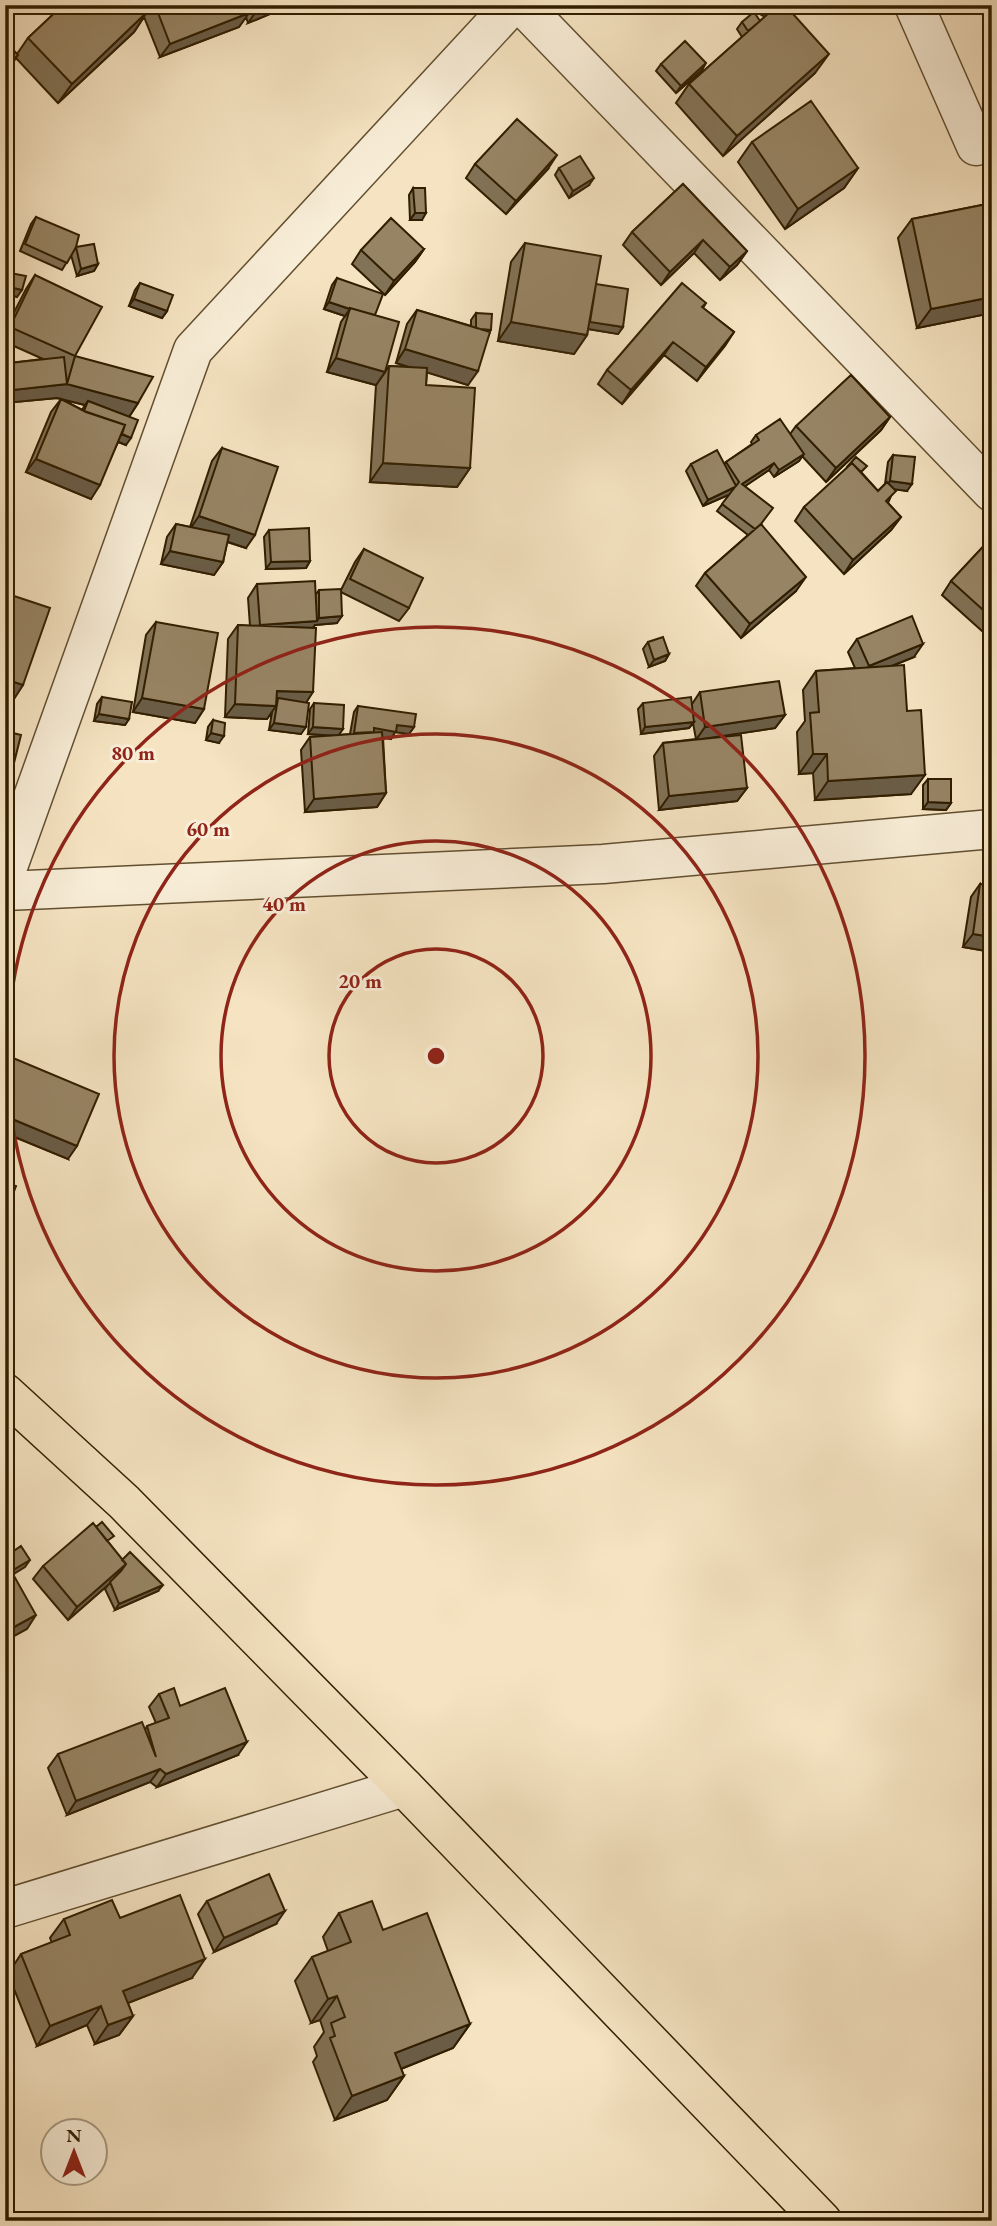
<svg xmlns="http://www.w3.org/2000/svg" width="997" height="2226" viewBox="0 0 997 2226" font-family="'EB Garamond',serif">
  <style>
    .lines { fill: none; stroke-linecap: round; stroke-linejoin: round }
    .minor-casing { stroke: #624f30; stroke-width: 41 }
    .highway-casing { stroke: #311e00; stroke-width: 41 }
    .minor { stroke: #f8edd7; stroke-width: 38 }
    .highway { stroke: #f5e3c1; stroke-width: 38 }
    .wall { fill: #827256; stroke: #311e00; stroke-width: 2; fill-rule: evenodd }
    .shaded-wall { fill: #6a5c46; stroke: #311e00; stroke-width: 2 }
    .building { fill: #978464; stroke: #311e00; stroke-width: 2 }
    .ring { fill: none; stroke: #8f2418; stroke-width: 3.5 }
    .centre { fill: #8f2418; stroke: #f8edd7; stroke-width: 3.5 }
    .ring-label { font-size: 21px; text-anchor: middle; font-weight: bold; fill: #8f2418; stroke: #f8edd7; stroke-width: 6; stroke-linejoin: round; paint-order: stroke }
  </style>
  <rect width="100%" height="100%" fill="#f5e3c1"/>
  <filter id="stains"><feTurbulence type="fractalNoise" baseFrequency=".00286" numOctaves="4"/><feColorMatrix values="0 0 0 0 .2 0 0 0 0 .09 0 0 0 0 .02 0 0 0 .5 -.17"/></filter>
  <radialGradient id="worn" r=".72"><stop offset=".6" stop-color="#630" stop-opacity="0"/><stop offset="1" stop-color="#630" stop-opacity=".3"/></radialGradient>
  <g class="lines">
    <defs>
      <path id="minor" d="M522,5L992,492
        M914,5L976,146
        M5,875L193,350L512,5
        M5,891L603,864L992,829
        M5,1909L404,1787"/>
      <path id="highway" d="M5,1393L124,1502L404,1787L822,2221"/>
    </defs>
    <!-- minor casing -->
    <use href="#minor" class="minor-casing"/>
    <!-- highway casing -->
    <use href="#highway" class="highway-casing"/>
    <!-- minor -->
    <use href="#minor" class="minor"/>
    <!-- highway -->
    <use href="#highway" class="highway"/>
  </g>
  <!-- wall -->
  <path class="wall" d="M63,5H277L270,14L248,23L246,17L239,27L160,57L144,17L134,32L58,103L16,58L5,72V42L17,54L28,38Z
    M751,5H790L788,9L815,73L723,156L676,103L689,84L742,37L737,29L742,22L760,21L765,17L749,8Z
    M978,5H992V34Z
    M661,64L702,70L676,93L656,71Z
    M752,142L858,168L844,188L785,229L738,162Z
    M475,164L548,169L506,214L466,178Z
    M559,168L589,185L569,198L555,175Z
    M683,184L747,251L737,265L720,280L694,253L661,285L623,245L632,232Z
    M413,188L422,220H410L409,195Z
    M992,203V313L917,328L898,238L912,219Z
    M36,217L98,264L94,271L77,276L71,255L62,270L20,251L31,224Z
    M525,243L596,284L623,327L618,334L588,329L587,335L574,354L498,341L511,262Z
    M424,249L415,262L385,295L352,264L361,250Z
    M35,275L75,356L138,403L129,417L126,445L118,442L91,499L26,472L51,412L61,399L57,398L5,403V369L10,363L43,359L5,342V330L26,289ZM61,399L85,405L82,410Z
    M337,278L375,315L385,372L376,385L327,372L341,322L345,316L324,309L332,285Z
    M140,283L167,311L162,318L129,306L135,290Z
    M706,303L703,308L734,332L697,381L664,355L622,404L598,384L607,370Z
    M417,310L471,326V320L476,313L490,332L468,385L427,372L426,385L470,468L457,487L370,482L376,385L389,366L410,367L396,363L407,324Z
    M992,332V362L984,343Z
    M890,417L881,430L826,482L802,456L799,461L774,477L769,470L745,486L761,524L796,591L741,638L696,586L705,573L748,535L717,511L730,494L703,506L686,471L691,464H724L726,462L752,444L751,442L756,435L790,434L796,426Z
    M222,448L246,548L227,542L223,562L214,575L161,564L167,537L176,524L190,527L212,461Z
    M893,455L907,491L894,489L888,503L901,517L891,530L844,574L795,521L804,507L862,473L878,491L885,484L888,462Z
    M269,530L310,561L306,568L266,569L264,537Z
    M992,537V640L942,595L951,581Z
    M364,549L409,608L399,621L341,592L337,623L315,625L312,628L306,702L301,734L269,730L272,712L267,719L225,717L228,639L238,625L250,626L248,598L257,584L316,594L319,590H341L355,562Z
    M156,622L204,709L195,723L133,712L146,635Z
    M857,639L914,657L892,666L911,794L815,800L813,773L799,774L797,732L805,721L803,690L816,671L855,668L848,652Z
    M648,642L669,654L665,661L649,667L643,649Z
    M700,692L785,715L775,728L715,737L747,788L737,801L659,810L654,756L663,743L696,739L693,723L689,728L641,734L638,709L643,703L692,704Z
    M102,697L129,719L125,725L94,721L97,704Z
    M314,703L343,729L338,735L350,734L354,712L358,706L414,727L409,734L395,732L391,739L383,737L386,793L377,807L305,812L301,750L310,737L333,735L308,734L310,709Z
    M213,720L219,743L206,740L208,727Z
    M928,779L951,803L946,810L923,809V785Z
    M980,884L992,952L963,947L971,897Z
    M13,1058L68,1159L5,1133V1068Z
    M109,1543L122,1560L158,1591L115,1610L105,1589L108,1585L68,1620L33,1579L43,1566Z
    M159,1694L180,1706L238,1755L157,1787L150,1782L67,1815L48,1768L58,1754L145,1730L147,1726L156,1723L149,1707Z
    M207,1901L276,1924L214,1952L198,1914Z
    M339,1913L383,1930L470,2024L453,2048L401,2069L404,2076L387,2100L335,2120L313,2062L317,2056L314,2047L324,2032L320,2020L311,2023L295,1981L312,1957L328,1951L323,1937Z
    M120,1918L192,1978L128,2003L133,2016L119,2035L95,2044L87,2025L37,2046L8,1974L21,1954L52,1943L50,1938L64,1919Z"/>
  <!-- shaded-wall -->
  <path class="shaded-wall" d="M268,5H277L270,14L248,23L258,9Z
    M147,12L134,32L58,103L72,84Z
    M249,13L239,27L160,57L170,44Z
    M829,54L815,73L723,156L737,136Z
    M18,55L9,68L5,72V67Z
    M706,63L702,70L676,93L681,86Z
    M557,155L548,169L506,214L516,201Z
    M858,168L844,188L785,229L798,209Z
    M594,178L589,185L569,198L573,191Z
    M415,213H426L422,220H410Z
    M703,240L694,253L661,285L670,272Z
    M424,249L415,262L385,295L394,281Z
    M747,251L737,265L720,280L730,267Z
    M98,264L94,271L77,276L81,269Z
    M5,286L22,290L17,297L5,294Z
    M992,297V313L917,328L931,309Z
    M134,299L167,311L162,318L129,306Z
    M329,302L350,309L345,316L324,309Z
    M587,321L623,327L618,334L582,328Z
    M511,322L587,335L574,354L498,341Z
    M734,332L725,346L697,381L706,367Z
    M673,342L664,355L622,404L631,390Z
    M405,349L478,371L468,385L396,363Z
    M336,358L385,372L376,385L327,372Z
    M67,384L138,403L129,417L88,401L85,405L57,398L5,403V400L13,390Z
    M890,417L881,430L826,482L836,468Z
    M81,418L131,438L126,445L77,425Z
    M804,454L799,461L774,477L779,470Z
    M36,459L100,485L91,499L26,472Z
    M383,463L470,468L457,487L370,482Z
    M774,463L769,470L738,491L742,484Z
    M890,481L912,484L907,491L885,488Z
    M735,487L731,494L703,506L708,500Z
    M199,516L255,535L246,548L190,529Z
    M901,517L891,530L844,574L853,560Z
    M170,551L223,562L214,575L161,564Z
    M310,561L306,568L266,569L271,562Z
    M806,577L796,591L741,638L750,624Z
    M342,616L337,623L315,625L308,634L251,638L260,625L317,621L319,618Z
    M923,644L914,657L859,679L869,666Z
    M669,654L665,661L649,667L654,660Z
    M5,679L23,685L14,699L5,696Z
    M277,691L313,692L304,706L273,705Z
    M142,698L204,709L195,723L133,712Z
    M235,704L276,706L267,719L225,717Z
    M99,714L129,719L125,725L94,721Z
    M785,715L775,728L696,740L705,727Z
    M694,722L689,728L641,734L645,727Z
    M274,723L306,727L301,734L269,730Z
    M397,725L414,727L409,734L395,732L391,739L373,736L374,728Z
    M313,727L343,729L338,736L308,734Z
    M211,733L224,736L219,743L206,740Z
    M813,754H827L813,773L799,774Z
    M925,775L911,794L815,800L828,781Z
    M747,788L737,801L659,810L669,796Z
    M386,793L377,807L305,812L314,799Z
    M928,802L951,803L946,810L923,809Z
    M973,934L992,937V952L963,947Z
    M5,1116L77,1146L68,1159L5,1133Z
    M30,1560L25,1567L9,1577L13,1570Z
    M126,1564L116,1578L68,1620L77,1607Z
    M163,1585L158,1591L115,1610L119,1604Z
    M36,1615L27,1629L5,1641V1632Z
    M247,1742L238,1755L157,1787L166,1774Z
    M160,1769L150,1782L67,1815L76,1801Z
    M285,1911L276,1924L214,1952L224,1938Z
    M205,1959L192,1978L110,2010L123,1991Z
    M337,1996L320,2020L311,2023L328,1999Z
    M101,2006L87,2025L37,2046L50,2026Z
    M133,2016L119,2035L95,2044L108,2025Z
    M470,2024L453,2048L378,2078L395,2053Z
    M404,2076L387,2100L335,2120L352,2096Z"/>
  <!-- building -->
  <path class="building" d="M63,5H141L147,12L72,84L28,38Z
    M155,5H246L249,13L170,44Z
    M256,5H268L258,9Z
    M761,5H778L771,11Z
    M778,5H785L829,54L737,136L689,84Z
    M754,12L760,21L748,31L742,22Z
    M685,41L706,63L681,86L661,64Z
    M5,42L18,55L5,67Z
    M811,101L858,168L798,209L752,142Z
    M517,119L557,155L516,201L475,164Z
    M580,156L594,178L573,191L559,168Z
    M683,184L747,251L730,267L703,240L670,272L632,232Z
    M413,188H425L426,213H415Z
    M992,203V297L931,309L912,219Z
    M36,217L79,235L76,247L94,244L98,264L81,269L76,247L67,263L25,244Z
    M391,218L424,249L394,281L361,250Z
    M525,243L601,256L587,335L511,322Z
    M5,272L26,276L22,290L5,286Z
    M35,275L102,307L75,356L10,327Z
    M337,278L383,294L375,315L350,308V309L329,302Z
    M140,283L173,295L167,311L134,299Z
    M682,283L706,303L702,307L734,332L706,367L673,342L631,390L607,370Z
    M596,284L628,289L623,327L590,322Z
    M350,308L399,322L385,372L336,358Z
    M417,310L490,332L478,371L405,349Z
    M476,313L492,314L491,330L481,329L476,328Z
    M75,356L153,377L138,403L67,384L13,390L10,363L64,357L67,384Z
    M389,366L427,368L426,385L475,388L470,468L383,463Z
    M851,375L890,417L836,468L796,426Z
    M61,399L86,412L125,425L100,485L36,459Z
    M88,401L138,420L131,438L122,434L125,425L84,411Z
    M780,419L804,454L779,470L774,463L742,484L773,508L761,524L755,529L722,504L735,487L708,500L691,464L717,450L736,486L739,482L726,462L759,440L756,435Z
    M222,448L278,467L255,535L199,516Z
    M893,455L915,457L912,484L890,481Z
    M856,457L867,466L861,472L852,463L846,468Z
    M852,463L878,491L887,482L896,491L886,501L901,517L853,560L804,507Z
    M176,524L229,535L223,562L170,551Z
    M761,524L806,577L750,624L705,573Z
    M309,528L310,561L271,562L269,530Z
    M992,537V618L951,581Z
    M364,549L423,578L409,608L350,579Z
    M315,581L317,621L260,625L257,584Z
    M341,589L342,616L319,618V590Z
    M5,593L50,608L23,685L5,679Z
    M912,616L923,644L869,666L857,639Z
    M156,622L218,633L204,709L142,698Z
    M238,625L316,628L313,692L277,691L276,706L235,704Z
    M663,637L669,654L654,660L648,642Z
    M904,665L907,711L921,710L925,775L828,781L827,754H813L810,713L819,712L816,671Z
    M779,681L785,715L705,727L700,692Z
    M102,697L132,702L129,719L99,714Z
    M691,697L694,722L645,727L643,703Z
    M278,698L309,703L306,727L274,723Z
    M314,703L344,705L343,729L313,727Z
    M358,706L416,714L414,727L397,725L396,732L374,728V732L354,733Z
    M213,720L225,723L224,736L211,733Z
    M5,731L21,735L8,787H5Z
    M382,732L386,793L314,799L310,737Z
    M741,735L747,788L669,796L663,743Z
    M928,779H951V803L928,802Z
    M980,884L992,885V937L973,934Z
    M13,1058L99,1094L77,1146L5,1116V1075Z
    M5,1182L16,1186L5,1215Z
    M102,1522L114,1536L107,1541L96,1527Z
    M93,1523L126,1564L77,1607L43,1566Z
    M21,1546L30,1560L13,1570L5,1557Z
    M130,1552L163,1585L119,1604L110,1582L121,1571L126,1564L122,1560Z
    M5,1560L36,1615L5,1632Z
    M174,1688L180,1706L225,1688L247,1742L166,1774L160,1769L76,1801L58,1754L142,1722L156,1757L147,1726L169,1718L159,1694Z
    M269,1874L285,1911L224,1938L207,1901Z
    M180,1895L205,1959L123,1991L133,2016L108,2025L101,2006L50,2026L21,1954L70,1935L64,1919L112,1900L120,1918Z
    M372,1901L383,1930L427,1913L470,2024L395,2053L404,2076L352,2096L330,2038L335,2036L331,2023L345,2017L337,1996L328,1999L312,1957L351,1942L339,1913Z"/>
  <!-- distance rings -->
  <g class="ring">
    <circle cx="436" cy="1056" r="107"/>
    <circle cx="436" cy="1056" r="215"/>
    <circle cx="436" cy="1056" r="322"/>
    <circle cx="436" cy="1056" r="429"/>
  </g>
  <circle cx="436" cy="1056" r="10" class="centre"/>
  <g class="ring-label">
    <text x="133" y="760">80 m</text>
    <text x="208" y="836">60 m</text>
    <text x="284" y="911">40 m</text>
    <text x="360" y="988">20 m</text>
  </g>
  <!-- margin -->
  <rect width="997" height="2226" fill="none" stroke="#f5e3c1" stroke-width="28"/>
  <rect x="7" y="7" width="983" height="2212" fill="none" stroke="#311e00" stroke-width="3.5"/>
  <rect x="14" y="14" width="969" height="2198" fill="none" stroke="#311e00" stroke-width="2"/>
  <!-- north arrow -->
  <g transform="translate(74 2152)"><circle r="33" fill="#f8edd7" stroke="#a89a81" stroke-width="2"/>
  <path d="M0-5L12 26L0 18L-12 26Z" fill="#8f2418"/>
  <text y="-10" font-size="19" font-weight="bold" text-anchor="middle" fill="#311e00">N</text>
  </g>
  <rect width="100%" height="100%" filter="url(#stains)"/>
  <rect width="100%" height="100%" fill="url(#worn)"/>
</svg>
